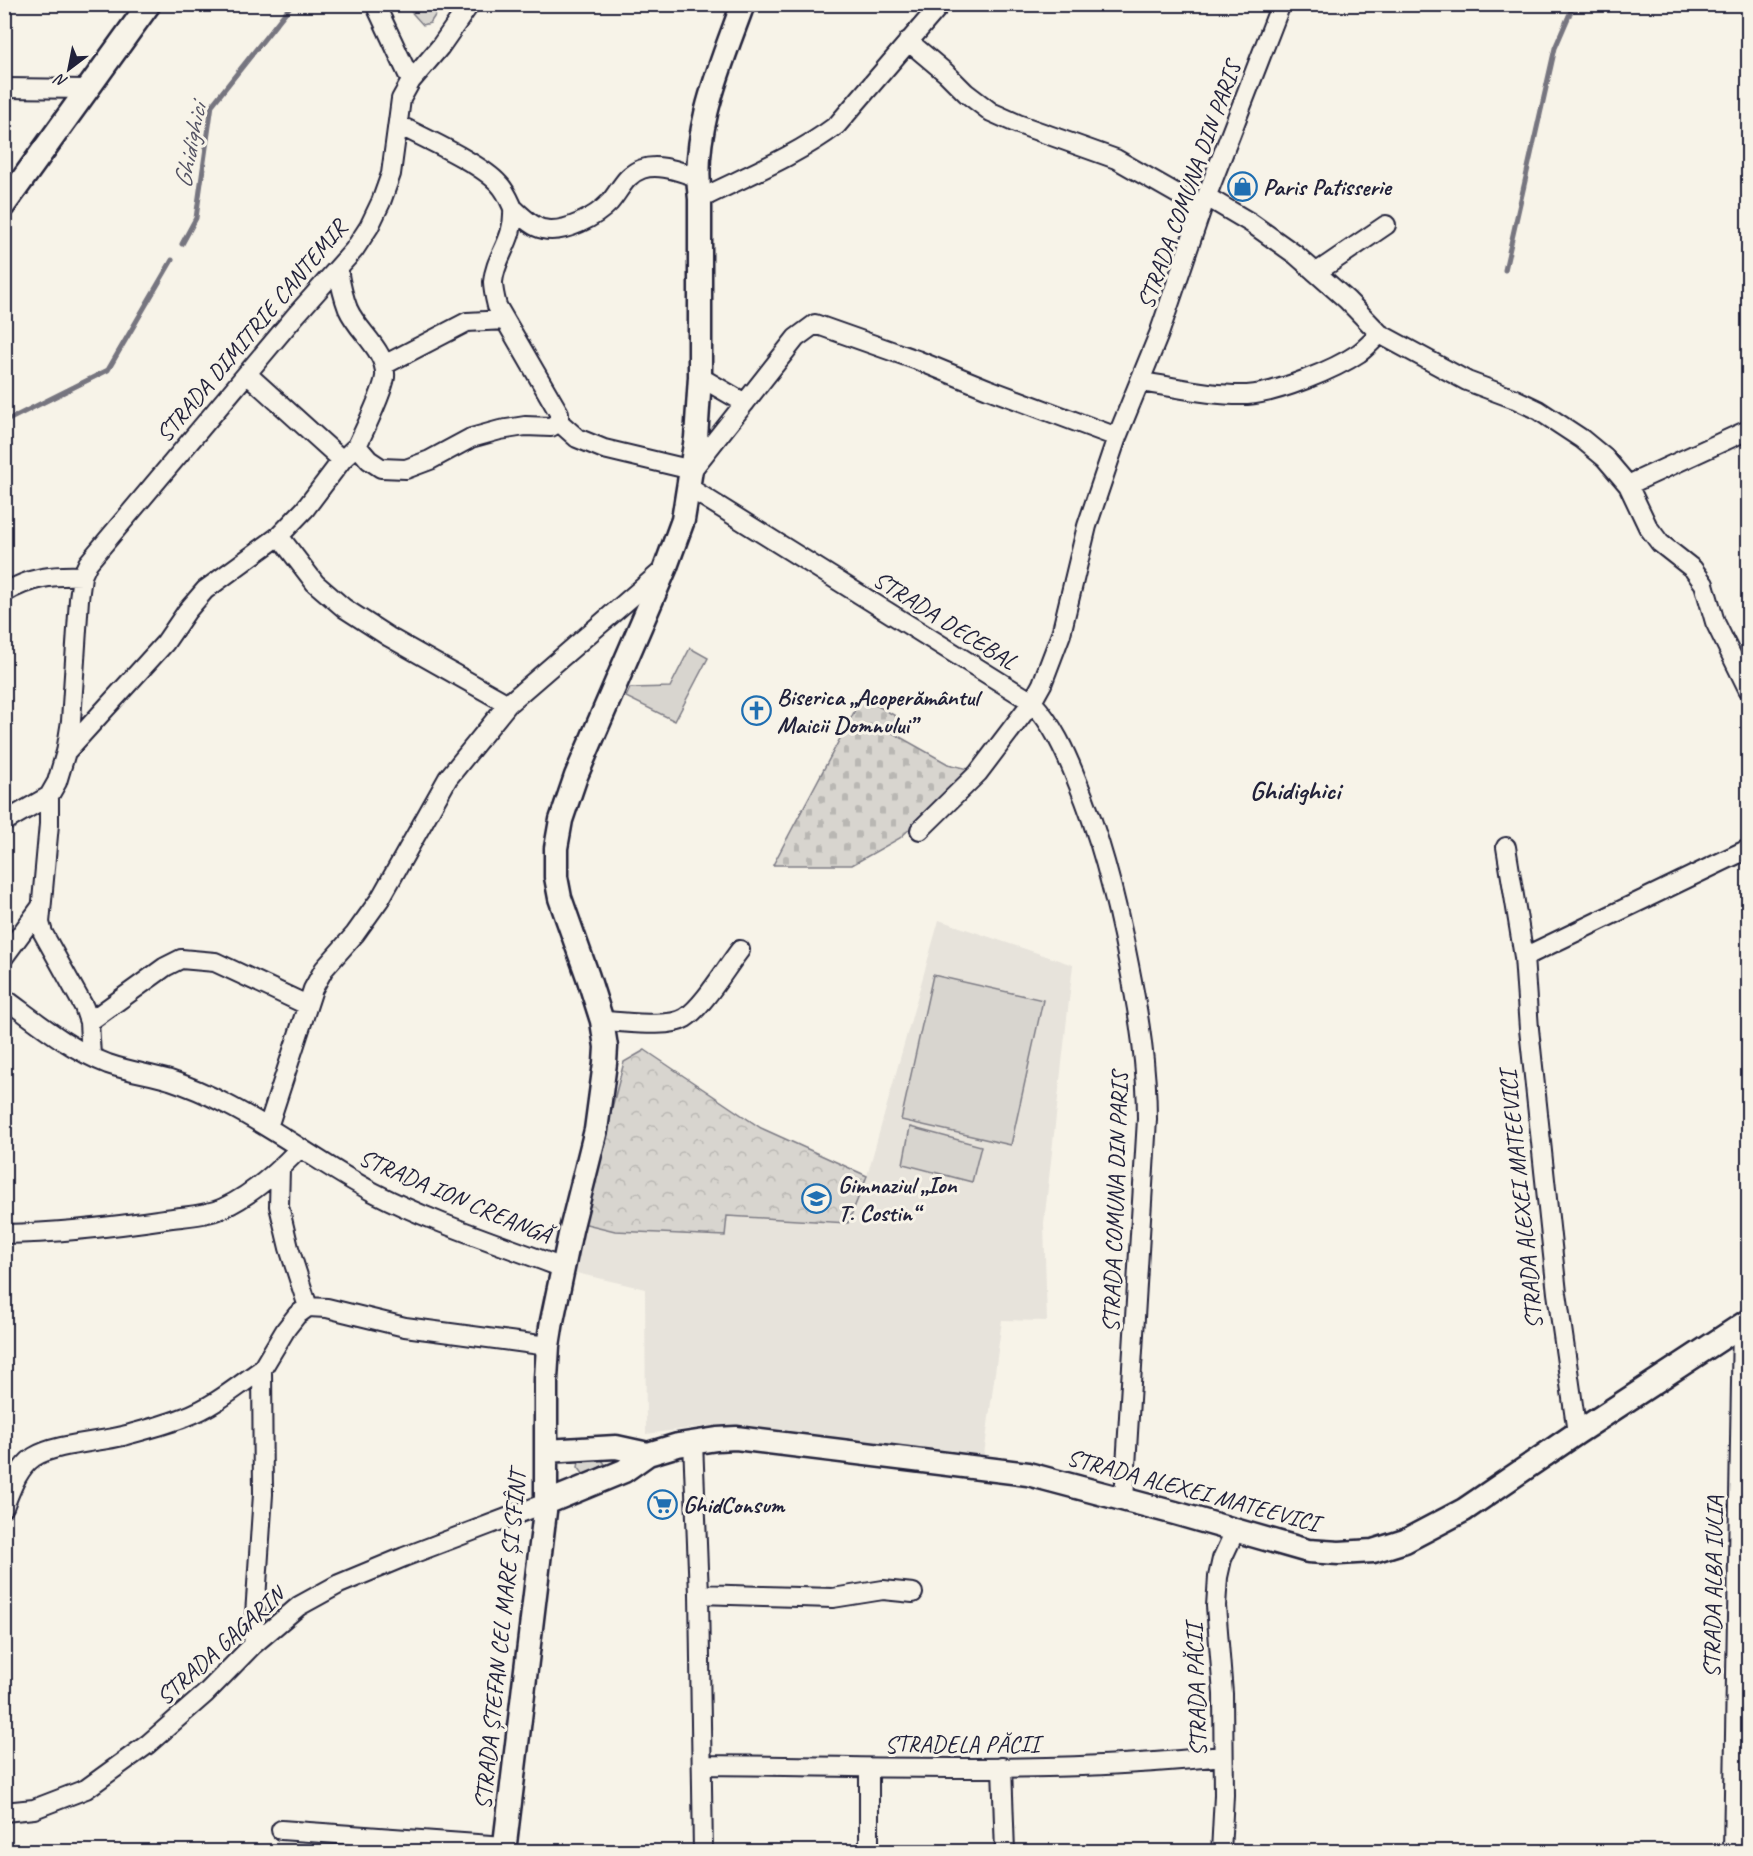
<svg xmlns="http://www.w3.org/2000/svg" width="1753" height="1856" viewBox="0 0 1753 1856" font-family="Caveat,sans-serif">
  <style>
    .built { fill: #e7e3db }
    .grass { fill: #d8d5cf; stroke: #7d7c85; stroke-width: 1.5 }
    .cemetery { fill: url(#cemetery-stones); stroke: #7d7c85; stroke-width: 1.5 }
    .park { fill: url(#park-crowns); stroke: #7d7c85; stroke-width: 1.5 }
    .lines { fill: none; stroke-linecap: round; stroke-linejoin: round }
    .stream { stroke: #76747f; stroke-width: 5 }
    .minor-casing { stroke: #22223b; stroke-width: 22 }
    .tertiary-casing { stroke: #22223b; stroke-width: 27 }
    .minor { stroke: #f7f3e8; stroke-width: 18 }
    .tertiary { stroke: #f7f3e8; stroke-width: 22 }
    .labels { text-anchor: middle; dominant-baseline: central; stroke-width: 6; stroke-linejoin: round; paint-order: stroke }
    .street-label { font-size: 24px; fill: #22223b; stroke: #f7f3e8 }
    .poi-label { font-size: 24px; font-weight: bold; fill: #22223b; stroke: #f7f3e8; text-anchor: start }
    .water-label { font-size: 26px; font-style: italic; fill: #535263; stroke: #f7f3e8 }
    .quarter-label { font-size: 27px; font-weight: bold; fill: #22223b; stroke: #f7f3e8 }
  </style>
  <defs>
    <pattern id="cemetery-stones" width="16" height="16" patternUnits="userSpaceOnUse" patternTransform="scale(1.5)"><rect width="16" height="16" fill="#d8d5cf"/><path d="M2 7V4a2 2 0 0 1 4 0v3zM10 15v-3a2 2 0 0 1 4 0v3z" fill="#b9b7b3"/></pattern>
    <pattern id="park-crowns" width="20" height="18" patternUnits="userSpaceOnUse" patternTransform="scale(1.5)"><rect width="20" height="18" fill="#d8d5cf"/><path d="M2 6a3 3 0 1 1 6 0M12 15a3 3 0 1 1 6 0" fill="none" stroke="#b9b7b3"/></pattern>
  </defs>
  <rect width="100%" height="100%" fill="#f7f3e8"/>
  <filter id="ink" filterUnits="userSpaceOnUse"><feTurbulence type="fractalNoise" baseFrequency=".0167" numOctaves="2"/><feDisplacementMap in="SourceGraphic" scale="12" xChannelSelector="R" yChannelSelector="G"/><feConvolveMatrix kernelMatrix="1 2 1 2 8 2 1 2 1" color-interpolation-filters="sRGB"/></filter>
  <g filter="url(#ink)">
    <!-- built -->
    <path class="built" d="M939,920L1073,965L1044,1223L1047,1321L1002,1320L984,1455L717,1425L646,1434L645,1289L572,1272L594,1159L624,1062L645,1050L761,1128L867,1176Z"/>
    <!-- grass -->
    <path class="grass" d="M690,648L708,658L675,721L626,697L630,688L670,687Z
      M933,975L1043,1000L1011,1145L901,1120Z
      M910,1127L981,1146L972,1182L903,1164Z
      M585,1459L602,1460L605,1464L589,1474L584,1475L578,1467L579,1462Z"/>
    <!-- cemetery -->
    <path class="cemetery" d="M862,697L899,718L891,732L948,764L972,770L900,838L852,865H773Z"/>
    <!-- park -->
    <path class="park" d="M405,5H442L430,23L423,25Z
      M645,1050L761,1128L867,1176L848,1223L727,1216L725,1236L615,1231L582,1223L624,1062Z"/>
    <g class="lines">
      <!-- stream -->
      <path class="stream" d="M182,244L196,218L212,105L292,4
        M1505,270L1555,48L1574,4
        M4,422L108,370L172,260"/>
      <defs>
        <path id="minor" d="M375,4L411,81
          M908,41L946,73L966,93L991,112L1018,124L1116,159L1202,208
          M4,88L88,89
          M399,125C424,138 482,164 499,184C506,191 509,199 513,208
          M1207,197L1251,223L1296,255L1347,300L1380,334L1467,381L1515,399L1538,410L1582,439L1605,458L1628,485L1648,527L1660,543L1693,569L1704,584L1715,622L1748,689
          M700,199C746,176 796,156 837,125L941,4
          M338,269C340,282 343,296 348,309C358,332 387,351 385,377C383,392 364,431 357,446
          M1317,272L1386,225
          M384,365L467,322L505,320
          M247,374L342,460
          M700,377L745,403
          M1141,382C1176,387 1211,396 1247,395C1277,393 1334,370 1359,353C1366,348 1373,340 1380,334
          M559,422L577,438L604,449L692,470L796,338L815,324L917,360L988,389L1117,437
          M1628,485L1748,430
          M688,487L1032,702L978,773L920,830
          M279,536L315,583L344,608L389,637L508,704
          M4,593C31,577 52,575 82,576
          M66,752L165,643L187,611L205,590L279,536L305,509L342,460L357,446L369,460L381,468L406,469L430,460L471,438L500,430L525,426L551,427L559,422V413L497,306C495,298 493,290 493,282C495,256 515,241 513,208C522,216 532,227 543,229C564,234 596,217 610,202C621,189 625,175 642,169C660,163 680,172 697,177
          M49,796V824L40,923L43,933L84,1007L89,1022L91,1056
          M4,822L49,796L57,782L66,752L71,721L79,599L82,576L88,563L296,315L354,250L369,227L381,202L391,174L401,99L411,81L440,47L470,4
          M1506,847L1524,957L1529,1029L1557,1293L1577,1433
          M4,957L40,908
          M1524,957L1748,849
          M4,998C37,1022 69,1049 108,1064C128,1071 149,1074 170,1080C188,1086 207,1094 224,1103C276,1129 322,1165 373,1192C433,1223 500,1244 563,1268
          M602,1021C622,1021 667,1029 685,1018C703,1007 726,968 740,950
          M89,1022L165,967L181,959L215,962L307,1005
          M268,1127L313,989L324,969L355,934L380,899L448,778L508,704L663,570
          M280,1169L279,1206L289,1248L308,1307
          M4,1234C59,1233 111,1227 165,1219C184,1216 205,1216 223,1208C252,1195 278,1171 299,1149
          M693,1442L699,1594L703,1852
          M1124,1499L1147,1119C1147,1066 1139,1016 1129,965C1117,902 1102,840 1077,781C1066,753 1053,724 1032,702L1042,684L1061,634L1087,526L1117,437L1159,334L1202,208L1281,4
          M4,1507C11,1489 18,1468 34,1457C55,1444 99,1442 123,1436C144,1430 165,1425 185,1417C213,1407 238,1386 262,1369
          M699,1594L833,1598L883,1590L913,1593
          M253,1645L263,1494L262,1369L286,1329L297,1315L308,1307L327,1308L405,1327L548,1346
          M702,1765C875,1766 1049,1775 1222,1756
          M1002,1767L1005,1852
          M4,1812L34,1809L86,1789L148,1744L205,1694L253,1645L299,1606L339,1584L404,1557L546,1503
          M281,1830L505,1846
          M869,1852V1768
          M1221,1852L1224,1795L1223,1694L1216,1606L1218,1577L1222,1559L1235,1531
          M1733,1852L1742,1324"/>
        <path id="tertiary" d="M4,205L149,4
          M546,1451L616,1447L648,1454
          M546,1503L624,1471L648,1454L678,1445L717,1439L736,1438L1028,1474L1175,1513L1308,1551L1339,1553L1373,1551L1405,1541L1464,1510L1577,1433L1748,1321
          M504,1852L546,1503V1379L548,1346L552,1321L571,1230L596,1130L605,1063L606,1047L602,1021L588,977L560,898L556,877V848L561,820L576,776L665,569L683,520L696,438L700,377V199C691,132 720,67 743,4"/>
      </defs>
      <!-- minor casing -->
      <use href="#minor" class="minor-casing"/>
      <!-- tertiary casing -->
      <use href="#tertiary" class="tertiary-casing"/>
      <!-- minor -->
      <use href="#minor" class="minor"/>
      <!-- tertiary -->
      <use href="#tertiary" class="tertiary"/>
    </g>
  </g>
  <!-- icons -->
  <defs>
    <symbol id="shop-ring" viewBox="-11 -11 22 22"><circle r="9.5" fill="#f7f3e8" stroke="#1f6fb2" stroke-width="1.5"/><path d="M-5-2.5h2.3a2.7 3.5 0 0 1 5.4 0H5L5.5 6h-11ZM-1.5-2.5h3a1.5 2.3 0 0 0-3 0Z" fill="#1f6fb2"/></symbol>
    <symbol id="church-ring" viewBox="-11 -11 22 22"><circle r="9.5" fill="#f7f3e8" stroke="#1f6fb2" stroke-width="1.5"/><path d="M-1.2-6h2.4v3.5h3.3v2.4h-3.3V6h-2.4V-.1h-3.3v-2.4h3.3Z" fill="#1f6fb2"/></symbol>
    <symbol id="school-ring" viewBox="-11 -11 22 22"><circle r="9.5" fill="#f7f3e8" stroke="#1f6fb2" stroke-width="1.5"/><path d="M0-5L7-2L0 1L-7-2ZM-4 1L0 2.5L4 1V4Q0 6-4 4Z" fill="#1f6fb2"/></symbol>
    <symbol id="supermarket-ring" viewBox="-11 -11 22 22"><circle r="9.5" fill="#f7f3e8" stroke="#1f6fb2" stroke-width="1.5"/><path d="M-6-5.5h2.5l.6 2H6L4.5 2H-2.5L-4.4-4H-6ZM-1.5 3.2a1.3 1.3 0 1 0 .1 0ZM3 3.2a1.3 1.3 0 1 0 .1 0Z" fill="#1f6fb2"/></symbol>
  </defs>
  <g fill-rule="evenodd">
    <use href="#shop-ring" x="1226" y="170" width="33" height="33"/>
    <use href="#church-ring" x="740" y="694" width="33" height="33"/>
    <use href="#school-ring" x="800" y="1182" width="33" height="33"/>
    <use href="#supermarket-ring" x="646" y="1488" width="33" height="33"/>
  </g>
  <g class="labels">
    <!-- street labels -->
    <g class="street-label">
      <text transform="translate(1189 185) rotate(-70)">STRADA COMUNA DIN PARIS</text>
      <text transform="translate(251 331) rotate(-50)">STRADA DIMITRIE CANTEMIR</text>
      <text transform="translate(945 620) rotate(32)">STRADA DECEBAL</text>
      <text transform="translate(455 1196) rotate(23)">STRADA ION CREANGĂ</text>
      <text transform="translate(1521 1200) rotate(-96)">STRADA ALEXEI MATEEVICI</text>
      <text transform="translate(1115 1202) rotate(-88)">STRADA COMUNA DIN PARIS</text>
      <text transform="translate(1193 1490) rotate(15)">STRADA ALEXEI MATEEVICI</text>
      <text transform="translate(1713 1587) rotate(-89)">STRADA ALBA IULIA</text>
      <text transform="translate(500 1640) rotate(-84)">STRADA ȘTEFAN CEL MARE ȘI SFÎNT</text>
      <text transform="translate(220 1646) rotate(-42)">STRADA GAGARIN</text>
      <text transform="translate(1196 1690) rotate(-92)">STRADA PĂCII</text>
      <text x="962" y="1744">STRADELA PĂCII</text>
    </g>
    <!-- poi labels -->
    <g class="poi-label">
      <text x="1263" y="187">Paris Patisserie</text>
      <text x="777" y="697">Biserica „Acoperământul<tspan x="777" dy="28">Maicii Domnului”</tspan></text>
      <text x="838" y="1185">Gimnaziul „Ion<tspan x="838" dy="28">T. Costin“</tspan></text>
      <text x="683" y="1505">GhidConsum</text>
    </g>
    <!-- water labels -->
    <g class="water-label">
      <text transform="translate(190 146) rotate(-79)">Ghidighici</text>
    </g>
    <!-- quarter labels -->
    <g class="quarter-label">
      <text x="1295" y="790">Ghidighici</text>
    </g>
  </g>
  <!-- margin -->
  <rect width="1753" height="1856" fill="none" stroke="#f7f3e8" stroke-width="24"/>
  <rect x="12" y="12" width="1729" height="1832" fill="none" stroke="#22223b" stroke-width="2" filter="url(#ink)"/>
  <!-- north arrow -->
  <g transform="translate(69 69) rotate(212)" stroke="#f7f3e8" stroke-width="4.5" paint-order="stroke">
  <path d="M0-4.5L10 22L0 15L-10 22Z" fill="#22223b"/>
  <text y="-9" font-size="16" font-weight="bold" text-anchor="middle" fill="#22223b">N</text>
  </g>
</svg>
